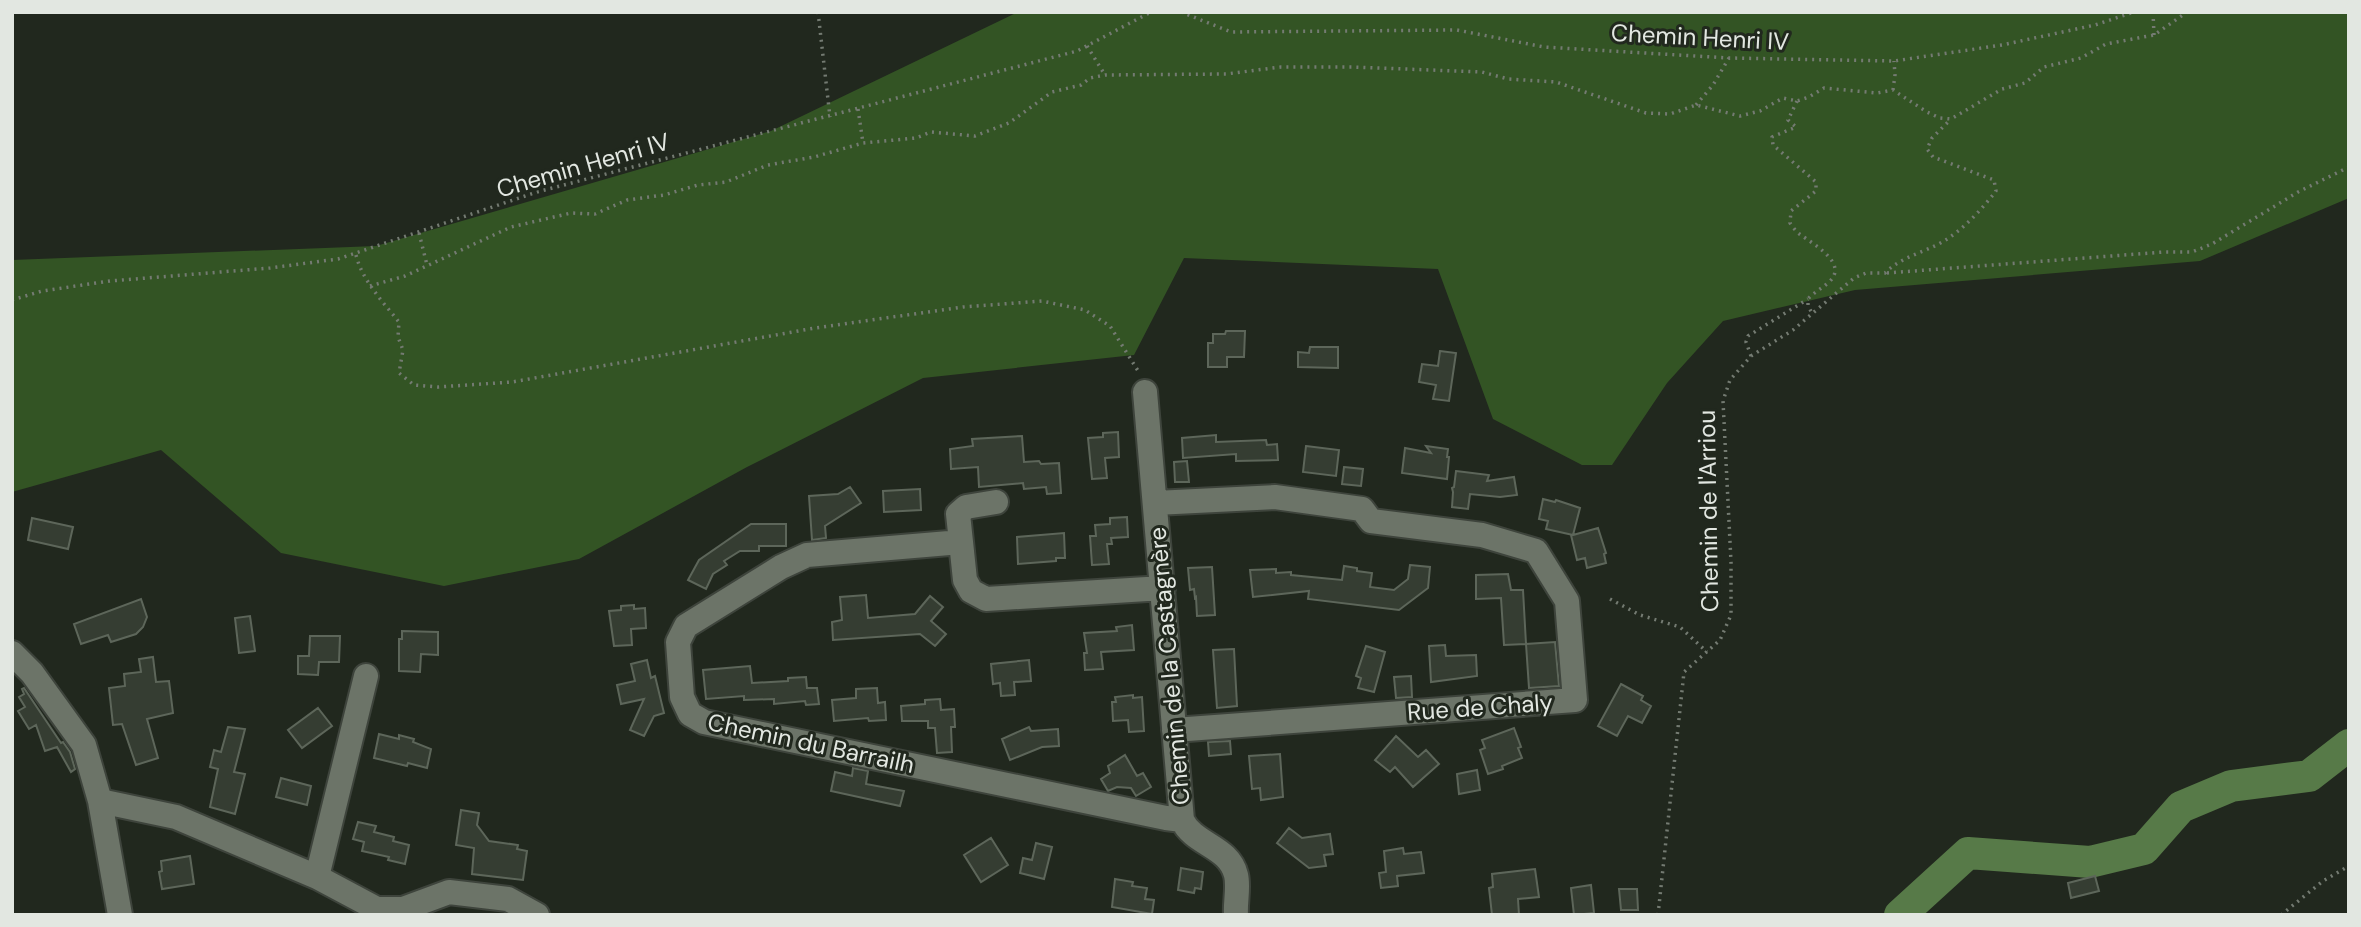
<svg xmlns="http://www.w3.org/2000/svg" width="2361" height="927" viewBox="0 0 2361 927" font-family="'DM Sans',sans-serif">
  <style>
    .forest { fill: #335424 }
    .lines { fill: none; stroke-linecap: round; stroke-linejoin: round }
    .river { stroke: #577a48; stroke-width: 32 }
    .building { fill: #353d32; stroke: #5d665a; stroke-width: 2 }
    .minor-casing { stroke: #3e443c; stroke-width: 28 }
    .path { stroke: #747b72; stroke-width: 3.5; stroke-dasharray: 2 5; stroke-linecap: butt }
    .minor { stroke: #6c7468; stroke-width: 24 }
    .labels { text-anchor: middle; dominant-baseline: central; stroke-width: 6; stroke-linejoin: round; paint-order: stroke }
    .street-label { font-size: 24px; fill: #e2e7e1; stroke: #21281e }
  </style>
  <rect width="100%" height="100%" fill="#21281e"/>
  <!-- forest -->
  <path class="forest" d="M1018,12H2349V198L2200,261L1855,290L1723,321L1667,383L1612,465H1582L1493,419L1438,269L1184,258L1134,355L923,378L747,467L579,559L444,586L281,553L161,450L12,492V260L376,246L771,131Z"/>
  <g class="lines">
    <!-- river -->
    <path class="river" d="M1900,915L1968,853L2090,862L2144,849L2181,807L2231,786L2309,776L2349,745"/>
  </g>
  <!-- building -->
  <path class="building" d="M1226,331H1245L1244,357H1227V367H1208V343H1213V334H1225Z
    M1310,347H1338V368L1298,367V352L1309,353Z
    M1440,351L1456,353L1449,401L1433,399L1436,385L1419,382L1422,364L1438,366Z
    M1118,432L1119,457L1105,458L1107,478L1092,479L1088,438L1103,437V433Z
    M1216,435V442L1266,440L1267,445L1277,444L1278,460L1236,461V454L1183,458L1182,438Z
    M1022,436L1024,462L1039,461L1041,464L1059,463L1061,493L1047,494L1046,487L1024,489L1023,483L979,487L978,467L951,469L950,449L973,446L972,439Z
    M1306,446L1339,450L1336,476L1303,472Z
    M1426,446L1448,449L1447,457H1449L1447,479L1402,473L1405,448L1431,453Z
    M1187,461L1189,482H1175L1174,462Z
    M1344,467L1363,469L1361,486L1342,484Z
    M1456,471L1489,475L1487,481L1514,477L1517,495L1500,497L1470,494L1468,509L1452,507L1453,492L1452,488L1454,487Z
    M850,487L861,503L825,526L826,538L812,540L809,496L838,494Z
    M920,489L921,510L884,512L883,491Z
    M1543,499L1555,502L1556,500L1580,508L1573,535L1598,528L1606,553L1604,554L1606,563L1587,568L1585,558L1577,560L1571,535H1573L1546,529L1548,521L1539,519Z
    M1127,517L1128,537L1111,538L1112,544H1107L1109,564L1092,565L1090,536H1096L1095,525L1110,524V518Z
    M32,518L73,527L68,549L28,540Z
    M751,524H786V546H759V551H740L724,561L727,565L713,574L706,589L688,580L699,560Z
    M1064,533L1065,558H1056V561L1018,564L1017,537Z
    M1410,565L1430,567L1428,588L1399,610L1308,599L1309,591L1253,597L1250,570L1276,569V573L1291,572V575L1342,580L1344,566L1357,568V571L1372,573L1370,587L1394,590L1408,579Z
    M1212,567L1215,615L1197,616L1196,597L1195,598L1194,589L1190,590L1188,568Z
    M1508,574L1511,590H1523L1526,644L1504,645L1501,598L1476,599V575Z
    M866,595L868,618L915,614L930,596L943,607L931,621L946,634L935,646L920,634L833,640L832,622L842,620L840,597Z
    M141,599L147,617L143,627L136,634L111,642L108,635L81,644L74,624Z
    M634,605V609L645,608L646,628L631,629L632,645L614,646L609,611L621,610V606Z
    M250,616L255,651L239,653L235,618Z
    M1132,625L1134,650L1101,652L1103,669L1085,670L1084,653H1087L1084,633L1117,631L1116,627Z
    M402,631L438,632V655L421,654L420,672L399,671V639H402Z
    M310,636H340L339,662H319L318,675L298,674V656H309Z
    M1555,642L1559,686L1529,688L1526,644Z
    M1445,645L1446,656L1476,655L1477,676L1431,682L1429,646Z
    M1366,646L1385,652L1374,692L1358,688L1361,678L1356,676Z
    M1234,649L1237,706L1217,708L1213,650Z
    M153,657L156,682L169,681L173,713L147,719L158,758L136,765L122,724L113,725L109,688L125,686L124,674L141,672L139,659Z
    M647,660L651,678L655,676L664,713L654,716L644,736L630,730L644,699L621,704L617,685L635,681L631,664Z
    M1029,660L1031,681L1014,682L1015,695L1001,696L1000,683L993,684L991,664Z
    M750,666L752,683L788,681V678L806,677L807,688H817L819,704L806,705L805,701L774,704V699L744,700V696L706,699L703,670Z
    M1411,676L1412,697L1396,698L1394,677Z
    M1621,684L1643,696L1641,700L1651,706L1642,723L1628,716L1617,736L1598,726Z
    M24,688L61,743L63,742L70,752L75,769L71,772L57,747L45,751L36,725L29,729L18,711L25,707L19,697L24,694L22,689Z
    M877,688L878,703L885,702L886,720L869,721L868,718L834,721L832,700L856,698V689Z
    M1133,695V698L1142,697L1144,731L1129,732L1128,720L1113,721L1112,702H1116L1115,697Z
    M940,699L941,710L954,709L955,727H951L952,752L937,753L935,728H928V721H902L901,706L925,704V700Z
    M318,708L332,726L302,748L288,730Z
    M228,727L245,729L234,772L245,774L235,814L210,807L218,769L210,767L214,750L221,752Z
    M1029,727L1031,731L1058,729L1059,746L1042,747L1010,760L1002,739Z
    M1514,728L1521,747L1518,748L1522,758L1502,766L1503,769L1488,774L1480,750L1485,748L1482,740Z
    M379,734L399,739V735L414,739L413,742L431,749L427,768L408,763L407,766L374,758Z
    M1396,736L1418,757L1426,750L1439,764L1413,787L1395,767L1390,772L1375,760Z
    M1230,741L1231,754L1209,756L1208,742Z
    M1280,754L1283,797L1261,800L1260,788L1252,789L1249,756Z
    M1125,755L1137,776L1143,773L1151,787L1136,796L1131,788L1117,787L1108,791L1101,779L1110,773L1108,766Z
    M853,768L868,771L866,784L904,791L900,806L831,791L835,772L852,776Z
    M1477,770L1480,790L1459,794L1457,774Z
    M281,778L311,786L307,805L276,797Z
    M461,810L479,813L477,825L489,841L518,845L517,849L527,851L523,880L472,874L474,848L456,845Z
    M358,822L376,826L374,832L394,837L393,841L409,845L405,864L388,860L389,857L362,851L364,842L353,839Z
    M1289,828L1302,838L1330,834L1333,854L1324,855L1326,866L1309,868L1277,843Z
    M991,838L1008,865L981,882L964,855Z
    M1036,843L1052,847L1044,879L1020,873L1023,858L1032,860Z
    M1403,848L1404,854L1421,852L1424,873L1397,876L1398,886L1381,888L1379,873L1386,872L1384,851Z
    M190,856L194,884L162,889L159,872L162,871L161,861Z
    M1181,868L1203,872L1201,889L1195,888L1194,893L1178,890Z
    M1535,869L1539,897L1518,899L1519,915H1492L1489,888L1493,887L1492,874Z
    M2095,876L2099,891L2071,898L2068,883Z
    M1115,879L1133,882L1132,886L1147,888L1145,899L1154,900L1152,914L1112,907Z
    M1591,885L1594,913L1574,915L1571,888Z
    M1619,889H1637L1638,910H1621Z"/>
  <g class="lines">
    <defs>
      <path id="minor" d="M1145,392L1182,820C1194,845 1229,846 1236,875C1239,887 1235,902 1236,915
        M1155,503L1275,497L1362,509L1371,521L1482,535L1536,551L1567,601L1575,700L1174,730
        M961,542L958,514L966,507L996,502
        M1163,588L986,599L971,591L965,580L961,542L807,555L781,567L686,626L678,642L682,697L690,714L704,722L1166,818L1182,820
        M12,653L32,673L84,745L100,801L120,915
        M100,801L176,817L317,877L366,676
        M317,877L377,909H403L449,892L508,899L537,915"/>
    </defs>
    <!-- minor casing -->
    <use href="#minor" class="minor-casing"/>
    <!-- path -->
    <path class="path" d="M818,12L830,117
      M1181,12L1231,32L1457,30L1544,47L1729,58L1894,61L2002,45L2095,25L2134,12
      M2153,12L2154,35
      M1087,46L1105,75
      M1893,90L1895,75L1894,61
      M1797,101L1788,120L1796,127L1772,137L1773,145L1816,182V191L1791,211L1790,223C1793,227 1796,232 1801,235C1813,244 1848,263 1830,281C1823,288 1814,292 1808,299V306L1812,313
      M1696,105L1713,85L1729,58
      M858,109L863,143
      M419,233L427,265
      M356,255C362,280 383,302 399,322L398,337L403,350L399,373L414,385L438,387L512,382L815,328L963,307L1042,301L1085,310L1110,326L1140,374
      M1887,273L2164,252H2192L2212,244L2298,192L2349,167
      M370,286L405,276L511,227L571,213L595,214L627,200L664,195L698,185L726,182L768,165L814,157L863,143L916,138L931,132L975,136L1009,123L1052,92L1081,85L1090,78L1105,75L1226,74L1281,67H1353L1482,72L1508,79L1556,82L1646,113L1670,114L1696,105L1740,116L1760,111L1783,98L1797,101L1809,97L1824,88L1877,93L1893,90L1927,112L1940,118L1951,119L2002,89L2025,83L2044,67L2081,58L2106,44L2154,35L2187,12
      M12,300L42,291L110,281L270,268L338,259L537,192L1077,51L1151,12
      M1751,356L1746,342L1748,336L1808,299
      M1610,599L1640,615L1680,627L1707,652
      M1658,915L1684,672L1720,640L1731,615V562L1723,401L1730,380L1751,356L1793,330L1854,278L1866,273H1885C1902,256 1924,253 1944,241C1964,229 1982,209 1996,191L1994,180L1933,157L1927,149L1932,138L1950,120
      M2281,915L2323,881L2349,866"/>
    <!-- minor -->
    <use href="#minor" class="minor"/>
  </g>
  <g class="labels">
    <!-- street labels -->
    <g class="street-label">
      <text transform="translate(1700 37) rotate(3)">Chemin Henri IV</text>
      <text transform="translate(583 165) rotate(-16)">Chemin Henri IV</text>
      <text transform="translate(1708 511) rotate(-91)">Chemin de l'Arriou</text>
      <text transform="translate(1169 666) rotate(-95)">Chemin de la Castagnère</text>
      <text transform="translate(1480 707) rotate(-4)">Rue de Chaly</text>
      <text transform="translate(811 743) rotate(12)">Chemin du Barrailh</text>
    </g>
  </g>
  <!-- border -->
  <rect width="2361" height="927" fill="none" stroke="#e2e7e1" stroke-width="28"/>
</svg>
